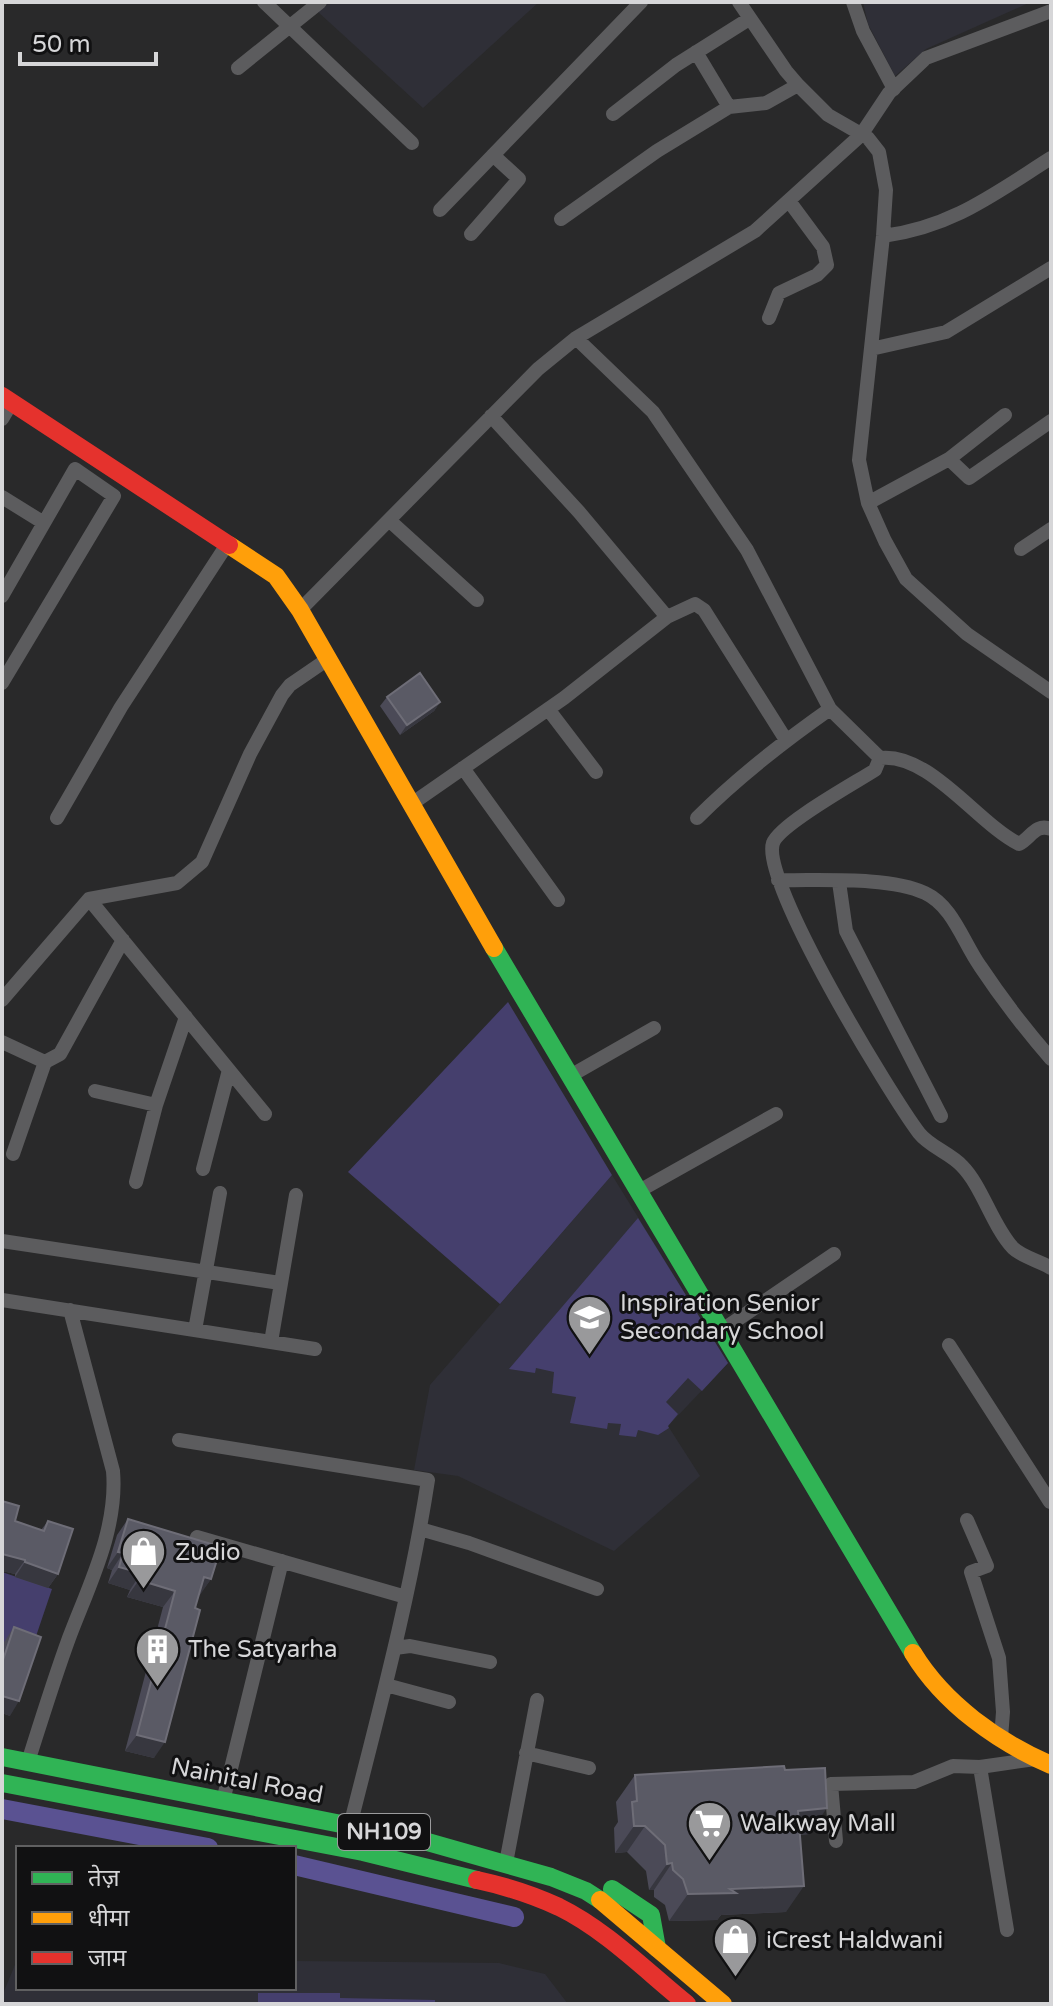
<svg xmlns="http://www.w3.org/2000/svg" width="1053" height="2006" viewBox="0 0 1053 2006" font-family="'Varela Round','Noto Sans Devanagari',sans-serif">
  <style>
    .built { fill: #2f2f37 }
    .green { fill: #453f6d }
    .lines { fill: none; stroke-linecap: round; stroke-linejoin: round }
    .canal { stroke: #5a5292; stroke-width: 20 }
    .street { stroke: #5c5c5e; stroke-width: 14 }
    .fast { stroke: #30b455; stroke-width: 18 }
    .slow { stroke: #ff9f0a; stroke-width: 18 }
    .jam { stroke: #e5322d; stroke-width: 18 }
    .wall { fill: #4b4a57 }
    .shaded-wall { fill: #37373f }
    .building { fill: #5a5a65; stroke: #6e6d77; stroke-width: 2 }
    .labels { text-anchor: middle; dominant-baseline: central; stroke-width: 6; stroke-linejoin: round; paint-order: stroke }
    .shield { fill: #111112; stroke: #9b9b9d; stroke-width: 2 }
    .shield-label { font-size: 22px; font-weight: bold; fill: #d6d6d8 }
    .poi-label { font-size: 24px; fill: #d6d6d8; stroke: #111112; text-anchor: start }
    .street-label { font-size: 24px; fill: #d6d6d8; stroke: #111112 }
  </style>
  <rect width="100%" height="100%" fill="#29292a"/>
  <!-- built -->
  <path class="built" d="M329,2H539L423,108L317,11Z
    M863,2H1031L926,49L895,76L868,24Z
    M612,1175L728,1363L668,1426L700,1476L614,1551L458,1476L414,1470L430,1385Z
    M17,1960L18,1988H294V1961L499,1963L545,1974L568,2004H2V1996Z"/>
  <!-- green -->
  <path class="green" d="M508,1002L612,1175L500,1304L348,1172Z
    M638,1218L728,1363L702,1391L688,1378L666,1402L678,1414L668,1426L669,1428L658,1435L638,1430L636,1437L619,1435L621,1424L608,1423L607,1429L570,1423L576,1397L552,1393L554,1372L536,1368L535,1373L509,1369Z
    M2,1572L52,1589L31,1651L4,1642L2,1647Z
    M258,1993H340V1998L435,2000V2004H258Z"/>
  <g class="lines">
    <!-- canal -->
    <path class="canal" d="M2,1809L208,1848
      M294,1865L514,1917"/>
    <!-- street -->
    <path class="street" d="M264,2L412,143
      M739,2L786,71L798,85L828,115L868,138L879,152L886,190L883,236L859,460L868,503L885,541L906,579L967,634L1051,692
      M853,2L863,31L894,89
      M696,52L729,107
      M238,68L320,2
      M613,114L676,65L749,19
      M440,210L641,2
      M561,219L657,151L729,107L766,103L798,85
      M471,234L519,179L493,155
      M883,236C952,227 994,194 1051,158
      M769,318L779,293L817,275L827,265L823,247L789,201
      M576,338L653,412L747,550L830,709L880,758L875,770C855,783 780,824 773,843C760,881 891,1096 919,1133C930,1147 950,1153 962,1166C982,1186 993,1227 1013,1248C1022,1257 1040,1261 1051,1268
      M871,349L946,332L1051,268
      M491,416L579,512L667,617
      M2,419L12,402
      M949,459L1005,415
      M2,497L44,523
      M868,503L949,459L969,478L1051,421
      M390,521L477,600
      M1021,549L1051,529
      M2,596L75,469L114,496L2,683
      M300,610L538,369L576,338L755,231L861,135L889,93L926,58L1051,11
      M548,709L596,772
      M880,758C929,752 977,823 1019,844C1031,838 1035,823 1051,829
      M463,768L558,900
      M410,805L564,698L667,617L695,604L704,610L786,740
      M57,818L121,707L226,546
      M697,818C738,777 783,742 830,709
      M778,880C818,881 889,876 925,893C953,906 963,942 980,966C1002,999 1025,1029 1051,1059
      M839,882L846,931L941,1116
      M89,899L265,1114
      M2,1000L89,899L177,883L202,862L250,754L282,695L290,685L328,659
      M2,1042L45,1062
      M570,1076L654,1028
      M95,1091L156,1105
      M13,1154L45,1062L60,1054L123,940
      M203,1169L229,1070
      M136,1182L156,1105L186,1017
      M639,1191L776,1114
      M2,1241L280,1283
      M2,1300L315,1349
      M195,1330L220,1193
      M722,1330L834,1254
      M271,1342L296,1195
      M949,1345L1050,1502
      M179,1440L428,1480C410,1597 379,1711 350,1826
      M967,1520L987,1566L971,1572L999,1658L1003,1712L1001,1738
      M420,1529L469,1543L597,1589
      M197,1537L406,1597
      M395,1648L410,1646L490,1662
      M386,1685L449,1702
      M526,1753L589,1768
      M28,1762C41,1721 54,1679 69,1638C89,1585 118,1529 113,1471L70,1310
      M980,1767L1007,1930
      M223,1801L282,1561
      M836,1841L831,1784L914,1782L953,1766L980,1767L1035,1759
      M506,1863L537,1700"/>
    <!-- fast -->
    <path class="fast" d="M494,948L913,1653
      M2,1757L417,1839L551,1877L586,1891L600,1900
      M2,1783L363,1852L477,1880
      M612,1889L651,1915L657,1948"/>
    <!-- slow -->
    <path class="slow" d="M229,545L276,576L300,610L494,948
      M913,1653C944,1704 998,1742 1051,1765
      M600,1900L723,2004"/>
    <!-- jam -->
    <path class="jam" d="M2,396L229,545
      M477,1880C505,1886 533,1895 559,1907C606,1930 646,1971 687,2004"/>
  </g>
  <!-- wall -->
  <path class="wall" d="M387,697L440,702L434,711L400,735L380,706Z
    M128,1519L211,1579L199,1595L154,1758L125,1751L163,1607L127,1597L130,1590L108,1583L112,1570L107,1568L117,1535Z
    M15,1521L41,1530L48,1521L58,1574L48,1588L15,1577V1574L2,1571Z
    M14,1627L10,1716L2,1713V1647L4,1642Z
    M785,1770L809,1834L800,1835L786,1912L721,1915L717,1920L669,1921L665,1905L654,1897V1890H649L646,1871L627,1852L615,1853L614,1828L618,1822L616,1802L635,1775Z"/>
  <!-- shaded-wall -->
  <path class="shaded-wall" d="M440,702L434,711L400,735L407,725Z
    M118,1552L123,1553L112,1570L107,1568Z
    M2,1554L25,1560L15,1574L2,1571Z
    M25,1562L58,1574L48,1588L15,1577Z
    M119,1567L141,1573L130,1590L108,1583Z
    M204,1577L211,1579L200,1595L193,1593Z
    M139,1580L175,1591L163,1607L127,1597Z
    M2,1696L19,1701L10,1716L2,1713Z
    M137,1735L165,1742L154,1758L125,1751Z
    M827,1808L809,1834L780,1837L798,1811Z
    M634,1826H645L627,1852L615,1853Z
    M672,1863L654,1890H649L667,1864Z
    M804,1886L786,1912L721,1915L717,1920L669,1921L688,1894L730,1889Z"/>
  <!-- building -->
  <path class="building" d="M420,673L440,702L407,725L387,697Z
    M2,1501L19,1506L15,1521L44,1531L48,1521L73,1529L58,1574L25,1562V1560L2,1554Z
    M128,1519L221,1547L211,1579L204,1577L195,1608L200,1610L165,1742L137,1735L175,1591L139,1580L141,1573L119,1567L123,1553L118,1552Z
    M14,1627L41,1637L19,1701L2,1696V1663Z
    M784,1766L785,1770L825,1768L827,1808L798,1811L804,1886L730,1889L736,1893L688,1894L683,1879L673,1870L672,1863L667,1864L665,1845L645,1826H634L632,1802L637,1801L635,1775Z"/>
  <!-- icons -->
  <defs>
    <symbol id="school-pin" viewBox="-11 -11 22 30"><path d="M0 17L-7.5 6A9.5 9.5 0 1 1 7.5 6Z" fill="#99999b" stroke="#111112"/><path d="M0-5L7-2L0 1L-7-2ZM-4 1L0 2.5L4 1V4Q0 6-4 4Z" fill="#fff"/></symbol>
    <symbol id="shop-pin" viewBox="-11 -11 22 30"><path d="M0 17L-7.5 6A9.5 9.5 0 1 1 7.5 6Z" fill="#99999b" stroke="#111112"/><path d="M-5-2.5h2.3a2.7 3.5 0 0 1 5.4 0H5L5.5 6h-11ZM-1.5-2.5h3a1.5 2.3 0 0 0-3 0Z" fill="#fff"/></symbol>
    <symbol id="building-pin" viewBox="-11 -11 22 30"><path d="M0 17L-7.5 6A9.5 9.5 0 1 1 7.5 6Z" fill="#99999b" stroke="#111112"/><path d="M-4-6H4V6H1V3H-1V6H-4ZM-2.5-4.3h1.7v1.8h-1.7ZM.8-4.3h1.7v1.8H.8ZM-2.5-1h1.7V.8h-1.7ZM.8-1h1.7V.8H.8Z" fill="#fff"/></symbol>
    <symbol id="supermarket-pin" viewBox="-11 -11 22 30"><path d="M0 17L-7.5 6A9.5 9.5 0 1 1 7.5 6Z" fill="#99999b" stroke="#111112"/><path d="M-6-5.5h2.5l.6 2H6L4.5 2H-2.5L-4.4-4H-6ZM-1.5 3.2a1.3 1.3 0 1 0 .1 0ZM3 3.2a1.3 1.3 0 1 0 .1 0Z" fill="#fff"/></symbol>
  </defs>
  <g fill-rule="evenodd">
    <use href="#school-pin" x="564" y="1292" width="51" height="69"/>
    <use href="#shop-pin" x="118" y="1526" width="51" height="69"/>
    <use href="#building-pin" x="132" y="1624" width="51" height="69"/>
    <use href="#supermarket-pin" x="684" y="1798" width="51" height="69"/>
    <use href="#shop-pin" x="710" y="1914" width="51" height="69"/>
  </g>
  <g class="labels">
    <!-- shield labels -->
    <rect class="shield" x="338" y="1814" width="92" height="36" rx="6"/>
    <g class="shield-label">
      <text x="384" y="1832">NH109</text>
    </g>
    <!-- poi labels -->
    <g class="poi-label">
      <text x="620" y="1303">Inspiration Senior<tspan x="620" dy="28">Secondary School</tspan></text>
      <text x="175" y="1552">Zudio</text>
      <text x="188" y="1649">The Satyarha</text>
      <text x="740" y="1823">Walkway Mall</text>
      <text x="766" y="1940">iCrest Haldwani</text>
    </g>
    <!-- street labels -->
    <g class="street-label">
      <text transform="translate(247 1781) rotate(11)">Nainital Road</text>
    </g>
  </g>
  <!-- border -->
  <rect width="1053" height="2006" fill="none" stroke="#d6d6d8" stroke-width="8"/>
  <!-- legend -->
  <rect x="16" y="1846" width="280" height="144" fill="#111112" stroke="#606061" stroke-width="2"/>
  <rect x="32" y="1872" width="40" height="12" fill="#30b455" stroke="#606061" stroke-width="2"/>
  <text x="88" y="1886" font-size="24" fill="#d6d6d8">तेज़</text>
  <rect x="32" y="1912" width="40" height="12" fill="#ff9f0a" stroke="#606061" stroke-width="2"/>
  <text x="88" y="1926" font-size="24" fill="#d6d6d8">धीमा</text>
  <rect x="32" y="1952" width="40" height="12" fill="#e5322d" stroke="#606061" stroke-width="2"/>
  <text x="88" y="1966" font-size="24" fill="#d6d6d8">जाम</text>
  <!-- scale -->
  <path d="M20 52v12h136v-12" fill="none" stroke="#d6d6d8" stroke-width="4"/>
  <text x="32" y="52" font-size="24" fill="#d6d6d8" stroke="#111112" stroke-width="6" paint-order="stroke">50 m</text>
</svg>
